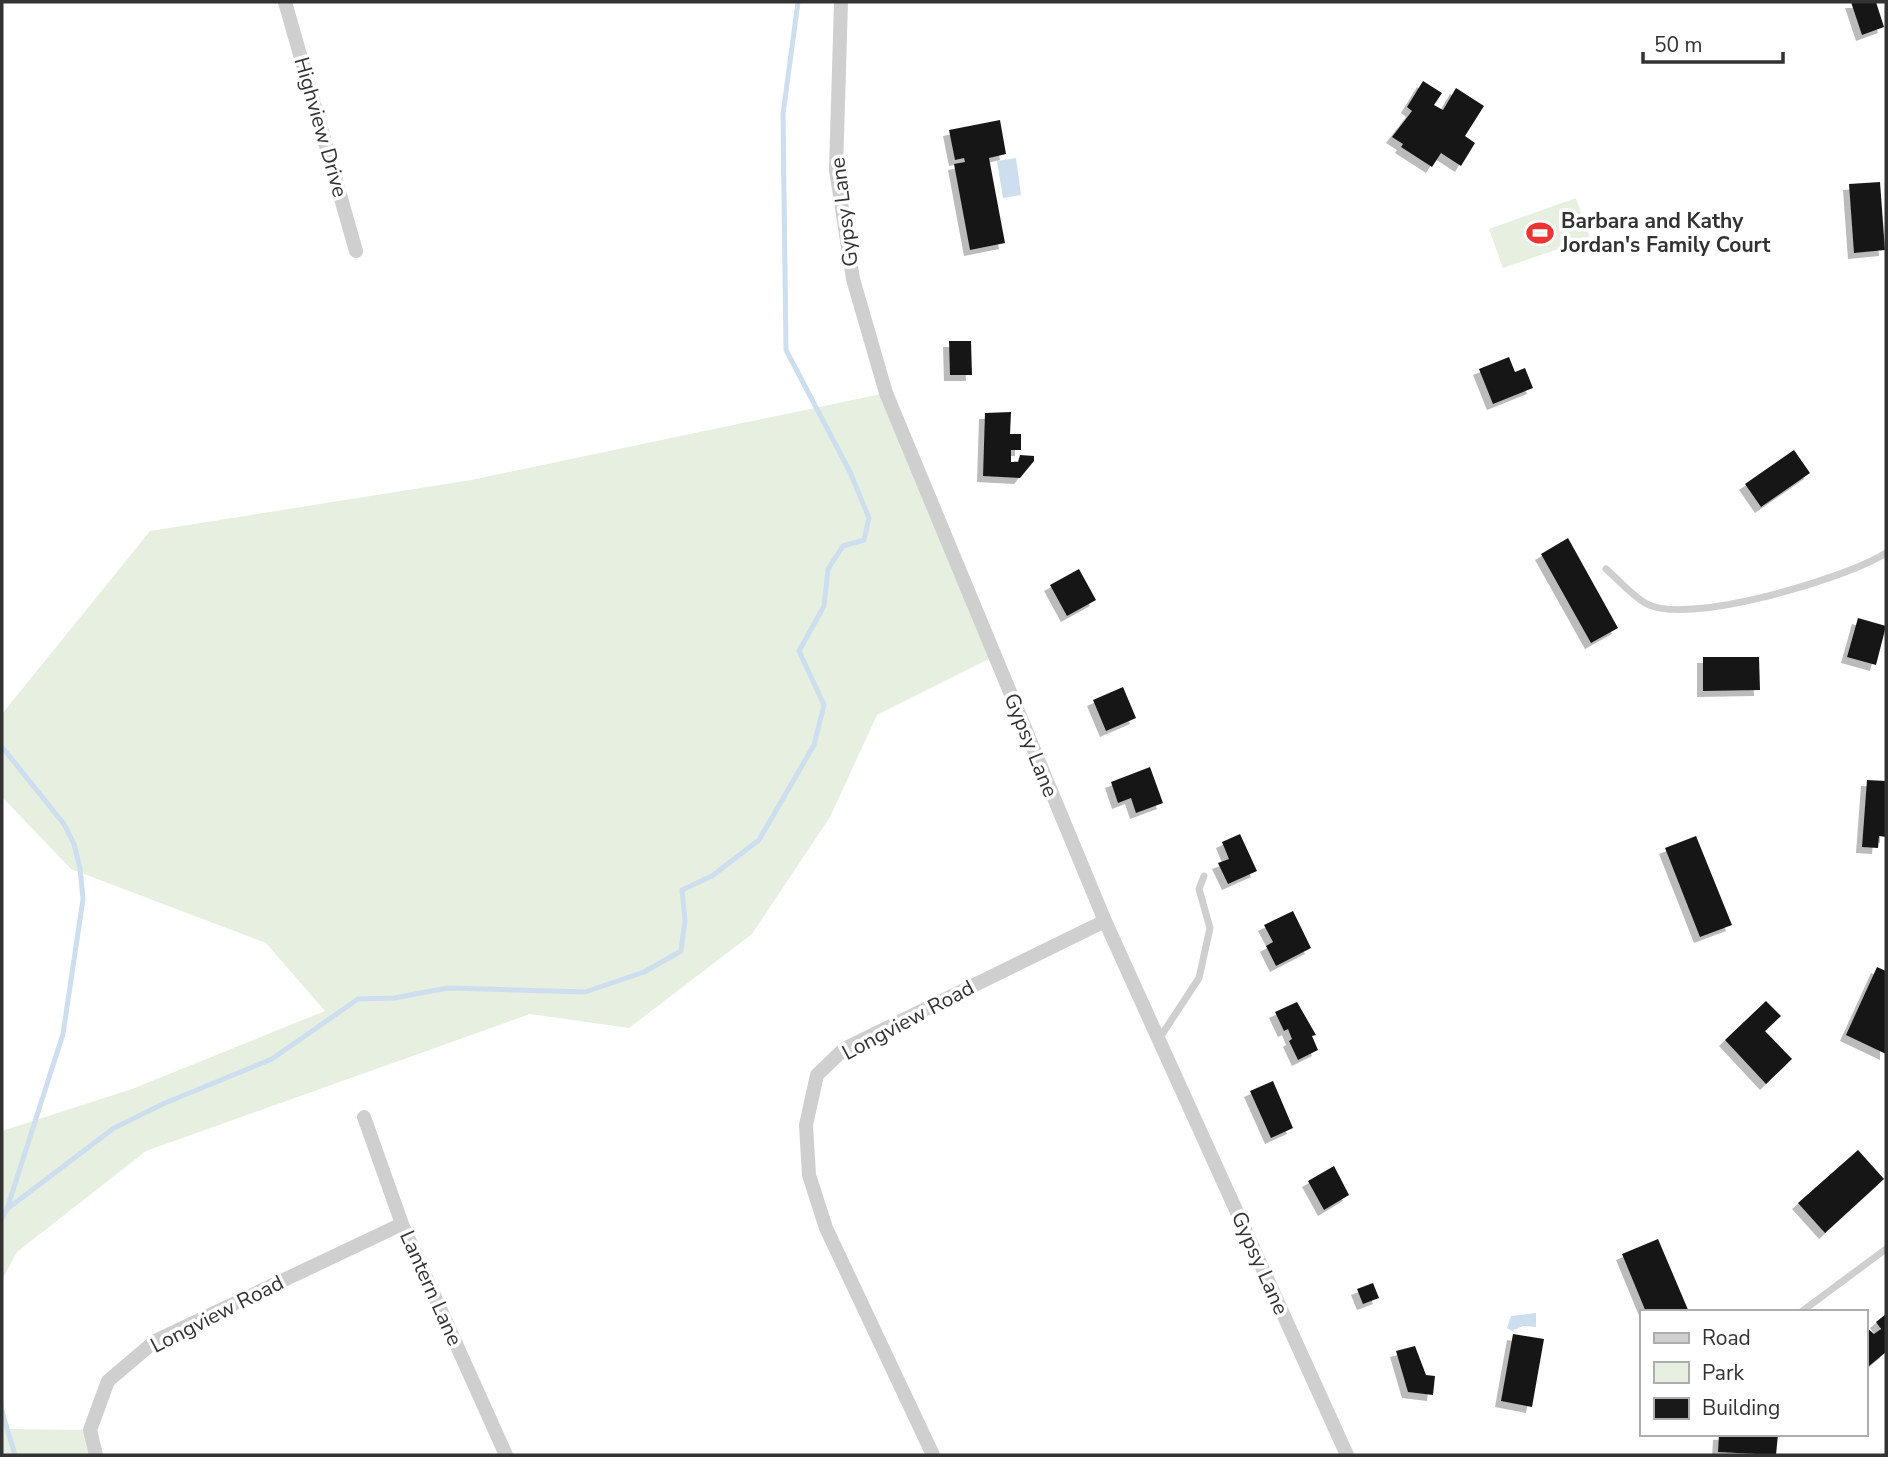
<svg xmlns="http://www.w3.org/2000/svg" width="1888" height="1457" viewBox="0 0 1888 1457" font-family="'Nunito Sans',sans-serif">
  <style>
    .green { fill: #e7efe1 }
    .water { fill: #cddeef }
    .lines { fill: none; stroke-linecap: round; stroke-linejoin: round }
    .stream { stroke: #cddeef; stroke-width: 5 }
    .building { fill: #191919; filter: url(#shadow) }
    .lane { stroke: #cfcfcf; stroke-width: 7 }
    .street { stroke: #cfcfcf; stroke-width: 14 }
    .labels { text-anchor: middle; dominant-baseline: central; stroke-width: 7; stroke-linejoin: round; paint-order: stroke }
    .street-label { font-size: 21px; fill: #323232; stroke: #fff }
    .poi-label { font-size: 21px; font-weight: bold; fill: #323232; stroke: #fff; text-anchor: start }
  </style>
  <defs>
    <filter id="shadow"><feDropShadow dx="-6" dy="6" stdDeviation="0" flood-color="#0004"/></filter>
  </defs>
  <rect width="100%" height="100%" fill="#fff"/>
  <!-- green -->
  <path class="green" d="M1576,198L1590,238L1503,268L1489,229Z
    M886,393L995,656L877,715L830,817L752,934L629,1028L530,1014L146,1151L17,1252L2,1280V1131L132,1089L325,1011L266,943L71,869L2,797V714L150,531L471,480Z
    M2,1396L8,1429L90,1430L96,1455H2Z"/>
  <!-- water -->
  <path class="water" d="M1016,158L1021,195L1003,198L997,161Z
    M1536,1313V1327L1523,1326L1512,1331L1507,1328L1511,1316Z"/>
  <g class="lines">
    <!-- stream -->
    <path class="stream" d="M2,747L64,824L74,844L80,868L83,899L63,1034L7,1209L2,1218
      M7,1209L114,1128L165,1103L272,1059L358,999L394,998L448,988L585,992L644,972L681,951L685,921L682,890L712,876L759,840L814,745L824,705L799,651L824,606L828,569L843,546L864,540L869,518L850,472L786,350L783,114L798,2
      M2,1412L15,1455"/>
  </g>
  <!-- building -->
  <path class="building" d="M1851,2H1876L1884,27L1862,35Z
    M1423,81L1442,93L1434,105L1443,110L1456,88L1484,106L1465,136L1475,143L1461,166L1441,153L1432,167L1401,147L1403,144L1392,137L1412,111L1407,107Z
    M1000,120L1006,154L989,158L1005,243L970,250L954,164L965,162L964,158L955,160L949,130Z
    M1880,182L1885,250L1854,253L1849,184Z
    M949,341H971L972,375H950Z
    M1509,357L1515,372L1525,368L1533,388L1493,404L1479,369Z
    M1011,412L1010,434H1021V450H1011V462H1018L1020,455L1034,456V461L1020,478L983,476L985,413Z
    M1794,450L1810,473L1761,507L1745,484Z
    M1568,538L1618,628L1591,643L1541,554Z
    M1079,569L1096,600L1067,616L1050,585Z
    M1858,618L1886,626L1876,665L1847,657Z
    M1703,657H1759L1760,690L1703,691Z
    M1123,687L1136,718L1106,731L1093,700Z
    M1150,767L1163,803L1136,813L1131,798L1118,803L1111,782Z
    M1867,780L1886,781V837L1879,836L1878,848L1862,847Z
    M1240,834L1257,871L1228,884L1218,863L1229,859L1222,842Z
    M1696,836L1732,925L1700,937L1665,848Z
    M1293,911L1311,948L1276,966L1266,946L1273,942L1264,925Z
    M1877,967L1886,971V1054L1846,1035Z
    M1766,1001L1781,1016L1765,1031L1792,1059L1766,1084L1725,1040Z
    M1297,1002L1316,1035L1312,1036L1318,1050L1298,1060L1289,1041L1292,1039L1288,1029L1284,1031L1275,1012Z
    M1273,1081L1293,1128L1271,1138L1250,1091Z
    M1858,1150L1884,1179L1825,1233L1798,1203Z
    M1334,1166L1349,1195L1324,1210L1308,1181Z
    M1658,1239L1689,1312H1646L1622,1254Z
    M1373,1283L1379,1298L1363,1304L1357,1289Z
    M1886,1314V1352L1869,1366L1865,1361V1326L1874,1334L1881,1329L1876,1322Z
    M1513,1334L1544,1339L1532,1407L1501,1401Z
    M1415,1346L1426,1375L1435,1376L1433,1395L1408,1392L1396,1351Z
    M1719,1434H1778L1776,1455L1718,1452Z"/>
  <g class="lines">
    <!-- lane -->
    <path class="lane" d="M1606,569C1619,580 1632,596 1647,604C1689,626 1847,578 1886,553
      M1159,1039L1199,978L1210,928L1199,889L1204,876
      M1801,1312L1886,1249"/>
    <!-- street -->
    <path class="street" d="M285,2L356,251
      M841,2L836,170L853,279L886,393L1105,921L1347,1455
      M364,1117L402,1224L506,1455
      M96,1455L90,1430L108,1381L155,1341L402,1224
      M933,1455L826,1228L809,1175L806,1125L817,1075L844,1049L1105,921"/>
  </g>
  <!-- icons -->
  <defs>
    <symbol id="stadium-bare" viewBox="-9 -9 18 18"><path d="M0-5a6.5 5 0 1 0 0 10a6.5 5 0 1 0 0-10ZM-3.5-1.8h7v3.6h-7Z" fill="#ec3531" stroke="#fff" stroke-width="2.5" paint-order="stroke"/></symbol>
  </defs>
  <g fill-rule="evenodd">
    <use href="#stadium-bare" x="1521" y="214" width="38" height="38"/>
  </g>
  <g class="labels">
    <!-- street labels -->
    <g class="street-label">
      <text transform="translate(321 127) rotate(74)">Highview Drive</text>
      <text transform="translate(844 212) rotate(-97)">Gypsy Lane</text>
      <text transform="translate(1031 745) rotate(68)">Gypsy Lane</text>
      <text transform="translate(908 1020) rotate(-28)">Longview Road</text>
      <text transform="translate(1260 1263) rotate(66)">Gypsy Lane</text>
      <text transform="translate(431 1288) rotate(66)">Lantern Lane</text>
      <text transform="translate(217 1314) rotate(-27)">Longview Road</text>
    </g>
    <!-- poi labels -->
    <g class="poi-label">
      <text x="1561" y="221">Barbara and Kathy<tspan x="1561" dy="24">Jordan's Family Court</tspan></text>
    </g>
  </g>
  <!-- border -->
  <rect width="1888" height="1457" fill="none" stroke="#323232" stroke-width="7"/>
  <!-- legend -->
  <rect x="1640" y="1310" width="228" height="126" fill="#ffffff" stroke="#adadad" stroke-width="2"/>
  <rect x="1654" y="1333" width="35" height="10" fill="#cfcfcf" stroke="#adadad" stroke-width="2"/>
  <text x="1702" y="1345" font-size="21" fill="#323232">Road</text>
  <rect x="1654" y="1362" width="35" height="21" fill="#e7efe1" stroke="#adadad" stroke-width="2"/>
  <text x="1702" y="1380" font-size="21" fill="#323232">Park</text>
  <rect x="1654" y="1398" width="35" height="21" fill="#191919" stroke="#adadad" stroke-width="2"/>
  <text x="1702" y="1415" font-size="21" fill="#323232">Building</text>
  <!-- scale -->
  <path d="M1643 52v10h140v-10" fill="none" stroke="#323232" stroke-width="3.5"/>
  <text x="1654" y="52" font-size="21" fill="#323232" stroke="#ffffff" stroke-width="5" paint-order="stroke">50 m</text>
</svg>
